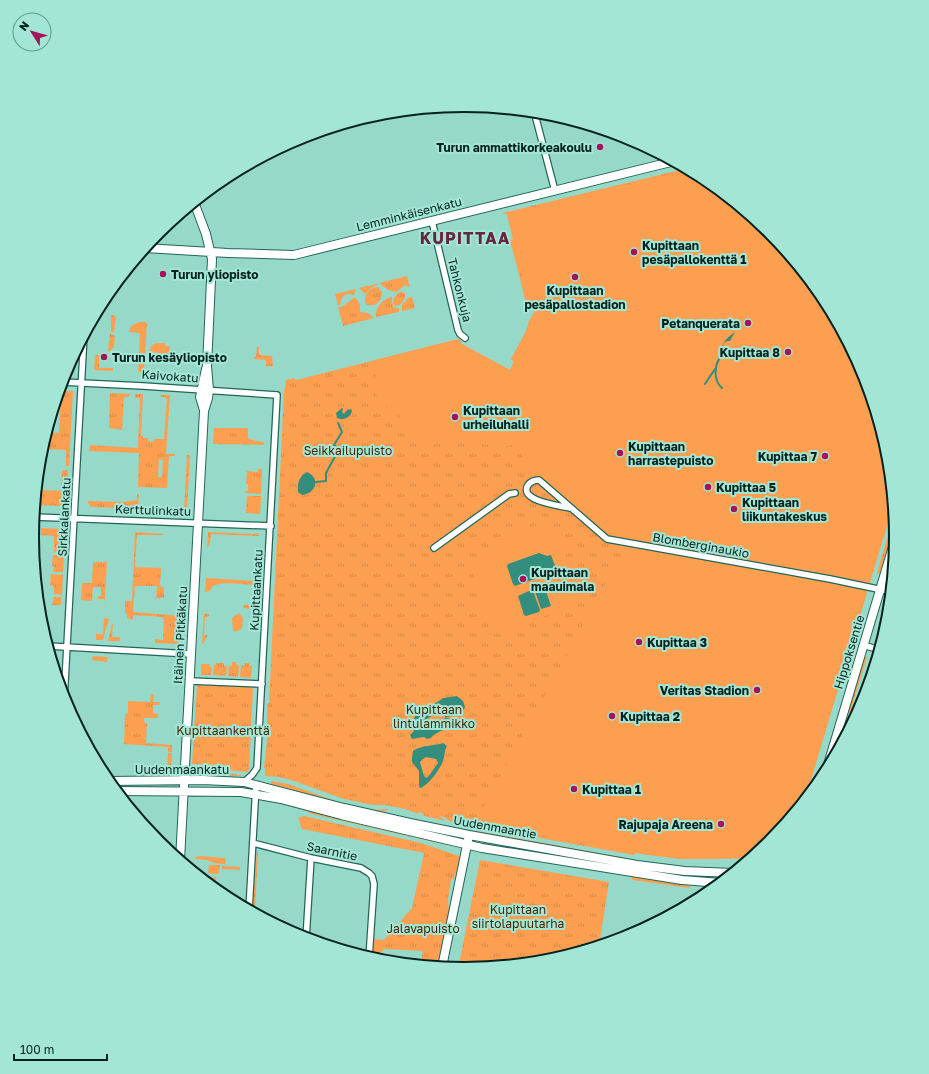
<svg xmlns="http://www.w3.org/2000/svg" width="929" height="1074" viewBox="0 0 929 1074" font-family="'Golos Text',sans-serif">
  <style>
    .grass { fill: url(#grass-tufts); fill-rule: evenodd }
    .pitch { fill: #fc9f51 }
    .water { fill: #348e7d; fill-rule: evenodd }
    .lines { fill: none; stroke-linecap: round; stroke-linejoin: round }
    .stream { stroke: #348e7d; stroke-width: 2 }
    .street-casing { stroke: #226659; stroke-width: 8 }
    .secondary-casing { stroke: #226659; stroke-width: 10 }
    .street { stroke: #fff; stroke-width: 5.5 }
    .secondary { stroke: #fff; stroke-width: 8 }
    .poi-dot { fill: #a3145b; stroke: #a3e6d6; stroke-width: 1.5 }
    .labels { text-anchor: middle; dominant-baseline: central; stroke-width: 4; stroke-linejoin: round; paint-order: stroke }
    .poi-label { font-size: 12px; font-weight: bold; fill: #06221d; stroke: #a3e6d6; text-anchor: start }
    .street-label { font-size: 12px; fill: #06221d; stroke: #a3e6d6 }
    .park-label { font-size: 12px; fill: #4b2603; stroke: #a3e6d6 }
    .district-label { font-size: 16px; font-weight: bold; letter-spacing: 1px; fill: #67253f; stroke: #a3e6d6 }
    .rim { fill: none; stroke: #06221d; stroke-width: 2 }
  </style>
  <defs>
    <pattern id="grass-tufts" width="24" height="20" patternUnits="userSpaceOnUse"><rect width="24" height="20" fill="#fc9f51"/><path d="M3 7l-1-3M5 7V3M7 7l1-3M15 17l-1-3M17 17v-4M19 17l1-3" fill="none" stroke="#d68946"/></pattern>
  </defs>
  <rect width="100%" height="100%" fill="#96d9c9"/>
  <!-- grass -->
  <path class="grass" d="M545,112L562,117L546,121Z
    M688,168L705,178L770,231L824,297L864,372L889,453L894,502L812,776L802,804L770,843L752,858L681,859L636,853L634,855L474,826L473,823L468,822L464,825L451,822L444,817L439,816L446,821L424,816L422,813L418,812V814L405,809L385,805H373L344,799L294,781L279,777L265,776V768H264L267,740V704L269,703L284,392L286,380L294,378L296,380L459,339L461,341L460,343L510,370L514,362L511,359L526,331L529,321L535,311L533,304L527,306L510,240L513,239L507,214H503V213Z
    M407,276L410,287L404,285L403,287L396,292L388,290L379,283Z
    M377,284V285L370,289L365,294L359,288Z
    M378,287L382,292L381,299L375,305H368L365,303C364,294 369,288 378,287Z
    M356,289L354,295C346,292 341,296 340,305H338L335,294Z
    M401,292L405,293V298L400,305L395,306L393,304C393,298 396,294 401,292Z
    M355,297L360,304V312L368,313L374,318L343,326L338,307H342Z
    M391,297H392V301L393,307L399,309V312L376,317C375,308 382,300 391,297Z
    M412,297L415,308L402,311V305L408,298Z
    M111,315H114L116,318L114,332L111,331Z
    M139,322H147L144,372H138L140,333L129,332L131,326Z
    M110,333L115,336L114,347L110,351H108Z
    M156,343H165V346H170L169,354L149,352L152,345Z
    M257,347H259V355L272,356L273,366H266V360L254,359V357H256Z
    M95,355H99V368H113V371L94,370Z
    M65,391H73L69,466H66V450L41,449L44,441H45L47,432L59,433L61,393L65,394Z
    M110,393L130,394L129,397H124L122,430L109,428Z
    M135,394H143L141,436H143V438H148V441L153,442L154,439H164L167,398L161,397V395H170L166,454H175V456H169L167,488L138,487L139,453L89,451L90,445L138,448L140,398H135ZM159,459L163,460L162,477H158Z
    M214,428H248V438L256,441L264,442V445L213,444Z
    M187,455H190L187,511H184Z
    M258,469H262L261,494L245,493L246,491L248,490V484H246L247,471L258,472Z
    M62,470H68L67,488H64V486L61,485Z
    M37,490L67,491V501L62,506L35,505Z
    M137,494H139L138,509L123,508V502L137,500Z
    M247,496H261L260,514L246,513Z
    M87,501L121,502V508L91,507Z
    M41,528L65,529L64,553L54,552V536L41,535Z
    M889,531L891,534L880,574L877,573Z
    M135,532L164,534L163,535H137L135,567L161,568L160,586L164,587V598H156L157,586H135L133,612L181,616L179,644L155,643V639L163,640L164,620L162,617L133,615V620L127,618V614L125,613V601H132Z
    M208,532L259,534V536L211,534L210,543L207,549Z
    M53,555H64L63,572H53L54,567L52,566Z
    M93,562H107L104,618L109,619L103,640H96V634H103L105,602L104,599H98V596H101V587H93L92,601L81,600L82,583H92Z
    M51,574L63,575L62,595L54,594V586L50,585Z
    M206,578L256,581V590L253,589V585C244,584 220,581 213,586C213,586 210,590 210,591L205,592Z
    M256,594L255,609L243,608L244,605H252L253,595Z
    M54,597H61V605H52Z
    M204,613L209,614V616L205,617L204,635H208L203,644H202Z
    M239,613L243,618L242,628L238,631H233L232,618Z
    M112,624H113L112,637H120V641H108Z
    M873,652H879L864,701L859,700Z
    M93,656L108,657L107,662L92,660Z
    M865,656L867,657L850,713H848Z
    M232,662H236V664L239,666L238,677L228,676L229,665L232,666Z
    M216,663H224V666H227L226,676L213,675L214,665H216Z
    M245,663H249V665L252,666L251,678L240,677L241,665L244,666L245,664Z
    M201,664H209L210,667L212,668L211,675H201Z
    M197,685L253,687L249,770L247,772L225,770V765L192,764Z
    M151,694H154L153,702H160L159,705H153V713L158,714V718H144V722L147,723L146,743L172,745V752H168V747L124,744L125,714L128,713V701L150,702Z
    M168,753H172L171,770H167Z
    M205,773H228L245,776L201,775Z
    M271,781L288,784L338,802L371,810L388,809L387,811H372L351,806L271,784Z
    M309,810L447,843V845L308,813Z
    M304,816L421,843L459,856V864L454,878L451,880L448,899L449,913L437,967L420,965L423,951L384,949L375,960L372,958L373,943L375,939L384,940L412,908L424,853L302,829L298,818Z
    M477,831L615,856L630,859L629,860L477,833Z
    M257,850L258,851L255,913L252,912Z
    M200,856L224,858L226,859L225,864L214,863L207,860L195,859V857Z
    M480,860L609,882L599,946L549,961L464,969H458Z
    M209,865H220L219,874L208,873Z
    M222,866L240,867V870L222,869Z
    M216,877V885H210L206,882L207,878Z
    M632,877L685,884L690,887V888L632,880Z"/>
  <!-- pitch -->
  <path class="pitch" d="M690,169L705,178L770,231L824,297L864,372L889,453L894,502L812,776L802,804L770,843L752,858L706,859H681L648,855L475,823L630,539L615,538L607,536L597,528L527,463L521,454L517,443L507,446L413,439L407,440L401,417L384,404L374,393L376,360L454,340L510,370L535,313L533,304L529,302L507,214L628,184L630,185Z
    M543,523L549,537L562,545L579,594L573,606L492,635L475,589L469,582L474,576L472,572L478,564L485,562L486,564L495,560L489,541Z
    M318,770L327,773L325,781L315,778Z"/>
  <!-- water -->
  <path class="water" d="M735,332L730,341H727L724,343L719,359C722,345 723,340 735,332Z
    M342,408L343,409L342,412L344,414L347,410L351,409L352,411C350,418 343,421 337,418L336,413Z
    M307,472C321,478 316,494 302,495L298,492C297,484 299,476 307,472Z
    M539,553L547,556L551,555L557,571L515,586L513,584L507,566L508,564Z
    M545,588L551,606L541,609L535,591Z
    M531,590L533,591L540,610L539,612L526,616L524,615L518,596Z
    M457,696L463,701L465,707L463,711L445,718L444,708L441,706L438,707L433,715L427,719V722L430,725H434L440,719L449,718L451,721C447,732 437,730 431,738L427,739L424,737L412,739L410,735L414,731V719L416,714L423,710L439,701L443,698Z
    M443,743L447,746C444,751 445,755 443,761C440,769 428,786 420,788L419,786V771C411,760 411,765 413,751C421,745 434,746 443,743ZM426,757L436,759L438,763L428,777L426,778L424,776L420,762L423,759Z"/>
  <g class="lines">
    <!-- stream -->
    <path class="stream" d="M719,359C714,368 714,381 722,388
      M705,384L715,369
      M316,482L326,481V473L339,449L334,445L342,432L338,423"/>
    <defs>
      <path id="street" d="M534,111L555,191
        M432,221L458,330L460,334L465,338
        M62,382L143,386L277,395L257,768L252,775L244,782
        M570,508C561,506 518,501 528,485C531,481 535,480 539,480L607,539L830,579L892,592
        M34,517L271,526
        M434,548L509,494L515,493
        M863,645L880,650
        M48,646L191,654
        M190,681L262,684
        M64,700L84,335
        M253,843L311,858L361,868L369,873L372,876L374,884L369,958
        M249,910L256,785
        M306,939L311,858"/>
      <path id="secondary" d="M145,248L228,253L294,255L675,161
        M204,410L200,397L206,369
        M824,778L897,533
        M108,781L203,780L244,782L344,808L410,823L469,835L637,865L685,871L733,873
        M116,791L241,792L281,799L341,815L482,848L682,880L721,883
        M180,860L204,411L208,398L209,390L207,366L212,259L206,234L194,202
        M442,967L468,840"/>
    </defs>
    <!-- street casing -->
    <use href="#street" class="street-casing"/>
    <!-- secondary casing -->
    <use href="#secondary" class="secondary-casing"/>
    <!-- street -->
    <use href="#street" class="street"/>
    <!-- secondary -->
    <use href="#secondary" class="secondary"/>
  </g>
  <!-- markers -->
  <g class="poi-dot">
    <circle cx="600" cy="147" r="4"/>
    <circle cx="634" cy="252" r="4"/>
    <circle cx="163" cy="274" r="4"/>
    <circle cx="575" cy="277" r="4"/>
    <circle cx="748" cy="323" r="4"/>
    <circle cx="788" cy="352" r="4"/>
    <circle cx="104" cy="357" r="4"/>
    <circle cx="455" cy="417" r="4"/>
    <circle cx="620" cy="453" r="4"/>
    <circle cx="825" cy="456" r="4"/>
    <circle cx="708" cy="487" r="4"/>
    <circle cx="734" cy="509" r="4"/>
    <circle cx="523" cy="579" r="4"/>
    <circle cx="639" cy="642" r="4"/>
    <circle cx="757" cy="690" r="4"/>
    <circle cx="612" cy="716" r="4"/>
    <circle cx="574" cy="789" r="4"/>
    <circle cx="721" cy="824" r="4"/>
  </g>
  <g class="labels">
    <!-- poi labels -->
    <g class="poi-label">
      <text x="592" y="147" text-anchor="end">Turun ammattikorkeakoulu</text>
      <text x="642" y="245">Kupittaan<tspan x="642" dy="14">pesäpallokenttä 1</tspan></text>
      <text x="171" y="274">Turun yliopisto</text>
      <text x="575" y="290" text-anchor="middle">Kupittaan<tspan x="575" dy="14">pesäpallostadion</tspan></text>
      <text x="740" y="323" text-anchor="end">Petanquerata</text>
      <text x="780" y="352" text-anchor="end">Kupittaa 8</text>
      <text x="112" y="357">Turun kesäyliopisto</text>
      <text x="463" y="410">Kupittaan<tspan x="463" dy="14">urheiluhalli</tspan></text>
      <text x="628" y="446">Kupittaan<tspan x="628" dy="14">harrastepuisto</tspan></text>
      <text x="817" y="456" text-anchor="end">Kupittaa 7</text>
      <text x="716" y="487">Kupittaa 5</text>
      <text x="742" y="502">Kupittaan<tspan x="742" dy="14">liikuntakeskus</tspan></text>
      <text x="531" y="572">Kupittaan<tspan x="531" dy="14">maauimala</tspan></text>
      <text x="647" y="642">Kupittaa 3</text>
      <text x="749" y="690" text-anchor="end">Veritas Stadion</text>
      <text x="620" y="716">Kupittaa 2</text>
      <text x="582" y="789">Kupittaa 1</text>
      <text x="713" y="824" text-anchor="end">Rajupaja Areena</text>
    </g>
    <!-- street labels -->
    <g class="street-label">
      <text transform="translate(409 214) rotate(-14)">Lemminkäisenkatu</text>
      <text transform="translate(460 290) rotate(76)">Tahkonkuja</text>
      <text transform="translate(170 376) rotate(4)">Kaivokatu</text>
      <text transform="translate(153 510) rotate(2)">Kerttulinkatu</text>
      <text transform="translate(64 517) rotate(-87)">Sirkkalankatu</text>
      <text transform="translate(701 545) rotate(10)">Blomberginaukio</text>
      <text transform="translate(256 590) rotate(-87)">Kupittaankatu</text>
      <text transform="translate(180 635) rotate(-87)">Itäinen Pitkäkatu</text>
      <text transform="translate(849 652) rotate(-73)">Hippoksentie</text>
      <text x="182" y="769">Uudenmaankatu</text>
      <text transform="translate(495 827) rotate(10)">Uudenmaantie</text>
      <text transform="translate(332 851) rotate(12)">Saarnitie</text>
    </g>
    <!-- park labels -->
    <g class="park-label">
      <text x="348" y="450">Seikkailupuisto</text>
      <text x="434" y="709">Kupittaan<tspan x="434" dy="14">lintulammikko</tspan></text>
      <text x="223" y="730">Kupittaankenttä</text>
      <text x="518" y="909">Kupittaan<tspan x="518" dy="14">siirtolapuutarha</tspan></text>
      <text x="423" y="928">Jalavapuisto</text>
    </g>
    <!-- district labels -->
    <g class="district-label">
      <text x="465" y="238">KUPITTAA</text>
    </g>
  </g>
  <!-- crop -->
  <path d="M0 0H929V1074H0ZM39 537a425 425 0 1 1 850 0a425 425 0 1 1-850 0Z" fill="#a3e6d6" fill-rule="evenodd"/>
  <path class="rim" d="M39 537a425 425 0 1 1 850 0a425 425 0 1 1-850 0Z"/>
  <!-- north arrow -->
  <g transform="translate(32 32) rotate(307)"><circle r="19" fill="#a3e6d6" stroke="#64988c"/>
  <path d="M0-3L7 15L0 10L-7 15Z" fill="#a3145b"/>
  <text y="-6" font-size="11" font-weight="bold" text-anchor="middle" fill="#06221d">N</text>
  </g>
  <!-- scale -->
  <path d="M14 1054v6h93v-6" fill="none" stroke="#06221d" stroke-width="2"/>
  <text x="20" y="1054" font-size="12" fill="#06221d" stroke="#a3e6d6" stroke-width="3" paint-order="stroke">100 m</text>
</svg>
